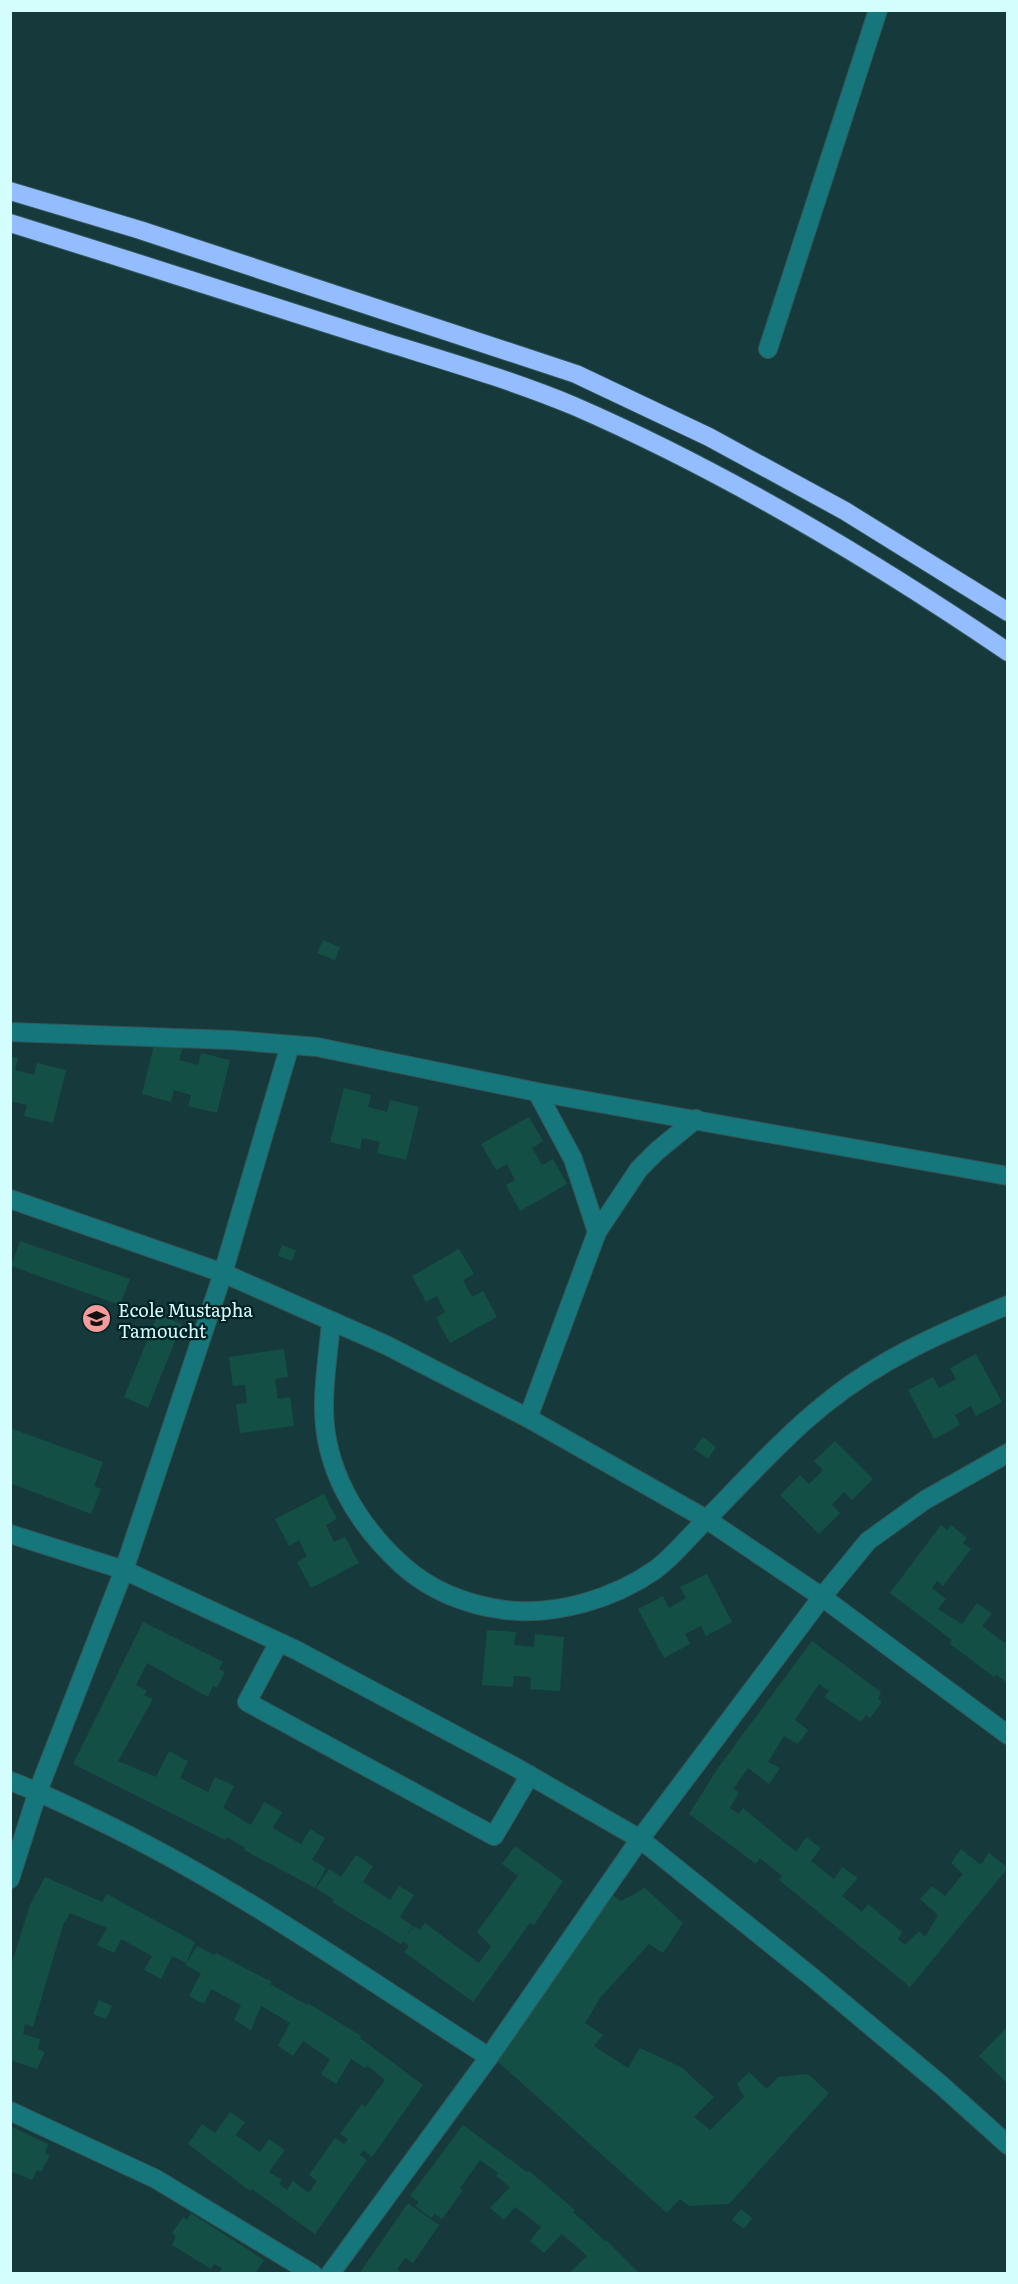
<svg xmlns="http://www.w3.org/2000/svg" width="1018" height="2284" viewBox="0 0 1018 2284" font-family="Literata,serif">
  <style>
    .building { fill: #134f45 }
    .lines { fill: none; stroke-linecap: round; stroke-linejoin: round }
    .minor-casing { stroke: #335658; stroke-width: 20 }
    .highway-casing { stroke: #335658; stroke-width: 20 }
    .minor { stroke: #15777b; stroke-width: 18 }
    .highway { stroke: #93bdfe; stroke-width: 18 }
    .labels { text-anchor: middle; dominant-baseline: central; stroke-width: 4.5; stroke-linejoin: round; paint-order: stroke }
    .poi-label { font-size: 18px; fill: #d4fdfe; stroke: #002123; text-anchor: start }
  </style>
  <rect width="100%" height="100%" fill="#163a3c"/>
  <!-- building -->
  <path class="building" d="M323,940L340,947L335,960L317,953Z
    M155,1041L183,1048L179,1060L198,1065L201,1053L230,1060L217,1113L188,1106L191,1095L174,1090L171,1102L142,1094Z
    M10,1056L18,1058L15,1070L34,1075L37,1063L66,1070L53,1123L24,1116L27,1105L10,1101Z
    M344,1088L371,1095L368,1107L387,1112L390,1100L419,1107L406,1160L377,1153L380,1142L362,1138L360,1149L330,1142Z
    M529,1117L543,1141L532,1148L542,1165L553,1159L567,1184L520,1211L506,1185L515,1180L507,1164L496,1170L481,1144Z
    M20,1241L130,1279L120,1305L11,1266Z
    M282,1245L296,1250L292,1261L278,1256Z
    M459,1249L474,1274L463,1280L472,1297L483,1291L497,1317L450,1343L436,1318L445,1312L437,1296L426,1302L412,1276Z
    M158,1314L182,1324L148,1408L124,1397Z
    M284,1349L288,1377L275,1379L278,1399L290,1397L294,1426L240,1433L236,1404L247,1403L245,1385L233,1386L229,1357Z
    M976,1354L1002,1402L976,1416L971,1406L955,1415L960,1425L934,1439L908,1390L933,1377L939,1388L956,1379L950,1368Z
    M10,1428L103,1462L94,1486L101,1489L91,1514L10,1483Z
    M703,1437L716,1447L708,1459L694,1449Z
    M835,1441L873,1479L852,1500L844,1492L832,1505L840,1513L819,1534L780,1495L800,1475L809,1484L823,1470L814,1461Z
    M324,1494L337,1519L326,1525L334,1542L345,1537L359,1563L311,1588L297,1562L307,1557L299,1540L289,1546L275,1519Z
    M941,1525L947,1530L951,1525L967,1538L963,1543L971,1549L943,1586L937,1581L932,1588L946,1599L938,1609L962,1624L977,1603L992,1614L982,1626L1005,1643L1008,1640V1683L996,1675L994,1677L950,1644L952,1640L890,1593Z
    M707,1574L732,1622L706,1636L701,1626L685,1634L690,1644L664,1658L638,1609L663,1596L669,1608L686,1598L680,1587Z
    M143,1622L223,1662L219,1669L225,1672L217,1688L213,1686L208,1697L147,1663L136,1685L147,1691L144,1695L153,1699L118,1761L156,1777L169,1751L188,1761L180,1778L208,1792L215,1777L234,1786L223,1808L251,1825L264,1802L282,1812L273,1828L301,1844L310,1829L325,1838L312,1860L326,1868L315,1888L244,1850L245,1848L227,1837L225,1840L73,1764Z
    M487,1630L516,1632L514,1645L534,1647L535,1634L564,1637L560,1691L530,1689L531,1677L514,1676L513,1687L482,1685Z
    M812,1641L881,1692L878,1699L882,1702L870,1718L866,1715L861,1722L824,1697L829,1691L819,1684L795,1720L808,1730L798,1744L784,1736L768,1762L780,1768L769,1784L748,1768L733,1789L739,1792L730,1808L739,1814L743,1808L796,1852L806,1837L821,1848L811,1861L834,1879L842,1867L858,1878L842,1896L862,1912L868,1904L902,1932L898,1939L905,1945L919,1931L925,1937L938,1915L920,1899L932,1886L945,1896L963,1874L951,1863L961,1849L981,1865L989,1853L1008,1868L910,1987L779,1880L782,1876L760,1858L756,1864L689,1814L718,1768Z
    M515,1846L563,1881L534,1925L530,1923L473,2002L404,1952L409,1946L403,1941L414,1926L420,1930L425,1923L479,1963L491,1946L477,1932L518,1876L502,1864Z
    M356,1855L373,1866L363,1882L390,1900L399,1886L414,1895L400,1917L413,1926L401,1944L332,1902L334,1900L316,1888L329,1869L341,1877Z
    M45,1877L102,1902L107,1894L195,1942L186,1963L172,1956L161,1979L144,1970L152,1956L121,1939L114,1953L97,1945L107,1928L70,1913L63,1925L33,2027L25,2024L23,2034L40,2039L38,2049L45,2052L37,2069L10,2060V1969L30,1905Z
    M645,1888L683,1923L663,1953L649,1944L600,1998L585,2023L603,2035L594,2046L628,2068L640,2048L681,2067L714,2097L694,2117L710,2130L744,2097L737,2084L749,2072L767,2089L778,2077L808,2074L829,2093L729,2204L689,2206L680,2199L667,2213L497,2061L611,1894L621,1901Z
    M197,1946L214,1955L216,1953L272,1982L270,1984L307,2005L308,2003L361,2036L360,2038L423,2085L372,2157L363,2150L360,2155L367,2160L315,2234L252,2189L250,2191L188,2144L202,2124L215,2133L230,2112L245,2122L236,2135L260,2152L269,2139L285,2150L269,2172L282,2180L279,2184L287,2190L293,2181L309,2193L317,2181L309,2175L335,2138L344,2144L348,2139L340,2134L362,2104L365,2107L385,2080L368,2066L365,2068L351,2059L336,2084L321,2074L330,2059L303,2041L293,2056L278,2046L290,2023L261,2006L251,2030L234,2020L241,2005L211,1989L204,2004L189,1996L201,1973L185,1965Z
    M99,2000L112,2006L106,2019L93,2014Z
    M1008,2026V2084L979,2056Z
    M463,2125L527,2172L528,2170L575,2210L573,2212L605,2241L606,2240L640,2274H568L587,2256L562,2234L544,2253L530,2241L541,2227L515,2207L504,2220L490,2208L510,2187L496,2176L498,2173L480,2160L460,2188L463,2190L442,2219L435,2214L431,2218L415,2206L419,2202L410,2196Z
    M10,2126L48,2144L45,2154L50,2155L41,2172L37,2170L32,2180L10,2171Z
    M408,2203L439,2225L413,2263L405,2258L397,2269L404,2274H359Z
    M741,2209L752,2218L744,2229L732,2220Z
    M191,2213L264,2260L255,2274H218L222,2268L214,2264L211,2269L172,2245L176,2236L172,2233L183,2217L187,2220Z"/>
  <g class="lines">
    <defs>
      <path id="minor" d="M768,349L878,10
        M10,1032L231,1040L317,1047L537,1092L1008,1176
        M537,1092L573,1159L597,1232
        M10,1199L223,1273L386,1345L528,1418L706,1519L822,1597L1008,1735
        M331,1321C329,1349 324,1377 324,1405C323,1468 357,1524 402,1565C431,1591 467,1605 505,1610C556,1616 613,1599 655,1570C675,1555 690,1535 708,1518C744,1481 786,1435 825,1404C880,1359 943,1332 1008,1305
        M528,1418L597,1232L639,1169L657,1151L696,1119
        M10,1534L124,1570L296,1650L517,1768L640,1839L812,1977L940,2084L1008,2145
        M279,1642L247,1702L494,1836L530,1775
        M10,1781C46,1794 79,1811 114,1828C245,1893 365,1978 489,2057
        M10,1879L38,1791L124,1570L223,1273L290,1045
        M10,2111L156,2179L313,2274
        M330,2274L489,2057L640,1839L822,1597L868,1541L925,1500L1008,1453"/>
      <path id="highway" d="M10,191L140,230L576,374L709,437L845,511L1008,612
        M10,223C129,260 248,298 366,336C435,358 507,378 574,406C726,472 871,559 1008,652"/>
    </defs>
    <!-- minor casing -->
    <use href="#minor" class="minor-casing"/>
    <!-- highway casing -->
    <use href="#highway" class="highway-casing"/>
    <!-- minor -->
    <use href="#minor" class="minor"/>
    <!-- highway -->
    <use href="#highway" class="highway"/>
  </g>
  <!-- icons -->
  <defs>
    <symbol id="school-disc" viewBox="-11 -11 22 22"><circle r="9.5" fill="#f59b9c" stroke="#002123"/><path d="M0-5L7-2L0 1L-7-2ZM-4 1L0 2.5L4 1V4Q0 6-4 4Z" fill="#111"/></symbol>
  </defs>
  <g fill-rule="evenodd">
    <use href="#school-disc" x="80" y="1302" width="33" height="33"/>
  </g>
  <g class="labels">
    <!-- poi labels -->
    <g class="poi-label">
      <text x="118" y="1309">Ecole Mustapha<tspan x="118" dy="21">Tamoucht</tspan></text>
    </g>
  </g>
  <!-- border -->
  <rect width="1018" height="2284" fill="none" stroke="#d4fdfe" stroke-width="24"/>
</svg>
